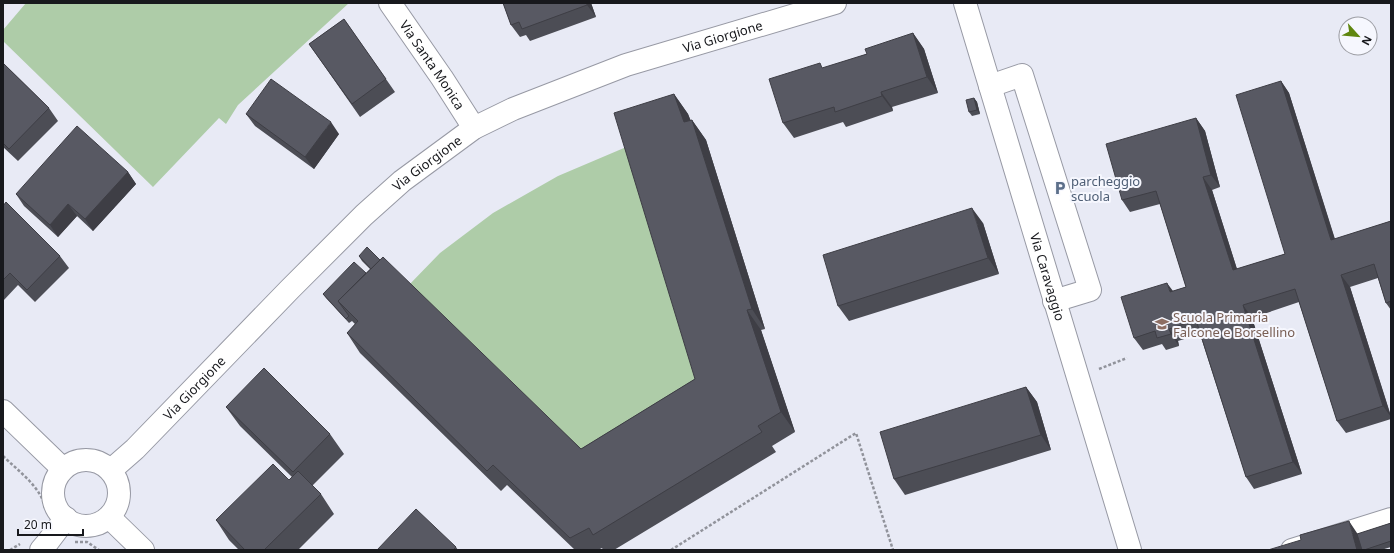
<svg xmlns="http://www.w3.org/2000/svg" width="1394" height="553" viewBox="0 0 1394 553" font-family="'Noto Sans',sans-serif">
  <style>
    .green { fill: #aecca8 }
    .lines { fill: none; stroke-linecap: round; stroke-linejoin: round }
    .minor-casing { stroke: #9799a4; stroke-width: 24 }
    .path { stroke: #91939b; stroke-width: 2.5; stroke-dasharray: 3 2; stroke-linecap: butt }
    .minor { stroke: #fff; stroke-width: 22 }
    .wall { fill: #4c4d55 }
    .shaded-wall { fill: #3e3e45 }
    .building { fill: #585963; stroke: #3e3e45 }
    .labels { text-anchor: middle; dominant-baseline: central; stroke-width: 4; stroke-linejoin: round; paint-order: stroke }
    .street-label { font-size: 13px; fill: #18191d; stroke: #f6f7fe }
    .service-label { font-size: 13px; fill: #4e5e75; stroke: #f6f7fe; text-anchor: start }
    .education-label { font-size: 13px; fill: #785e54; stroke: #f6f7fe; text-anchor: start }
  </style>
  <rect width="100%" height="100%" fill="#e8eaf5"/>
  <!-- green -->
  <path class="green" d="M26,3H349L238,105L226,124L219,118L153,187L3,41V30Z
    M631,145L709,398L595,469L407,287L440,253L493,213L558,176Z"/>
  <g class="lines">
    <defs>
      <g id="minor">
        <path id="s1" d="M390,3L442,78L474,128"/>
        <path id="s2" d="M965,3L1130,550"/>
        <path d="M990,86L1022,75L1090,290L1054,301"/>
        <path d="M3,411L63,469"/>
        <circle cx="86" cy="493" r="33"/>
        <path id="s3" d="M111,470L135,449L290,289L364,215L402,181L474,128L513,109L626,65L835,3"/>
        <path d="M109,517L143,550"/>
        <path d="M41,550L47,543L66,518"/>
        <path d="M1292,550L1391,519"/>
      </g>
    </defs>
    <!-- minor casing -->
    <use href="#minor" class="minor-casing"/>
    <!-- path -->
    <path class="path" d="M1099,369L1127,358
      M3,456C17,470 44,489 45,510
      M75,542H87L99,550
      M10,550L20,544
      M671,550L856,433L893,550"/>
    <!-- minor -->
    <use href="#minor" class="minor"/>
  </g>
  <!-- wall -->
  <path class="wall" d="M503,3H591L596,17L530,41L526,35L520,37L511,25Z
    M344,19L395,92L360,117L309,44Z
    M913,33L924,49L938,93L892,107L893,111L846,127L843,122L794,138L783,123L824,68L867,54Z
    M3,63L49,108L58,121L18,161L3,147Z
    M1281,81L1289,93L1335,239L1391,221V310L1386,303L1378,278L1350,287L1391,416V419L1346,433L1337,421L1299,302L1252,318L1302,474L1254,489L1246,477L1200,334L1178,341L1179,346L1166,350L1162,344L1143,350L1134,338L1173,291L1186,287L1160,204L1130,212L1122,200L1196,118L1205,131L1220,187L1212,190L1237,269L1285,254Z
    M674,94L688,114L691,121L692,120L706,140L765,329L761,330L795,432L772,446L776,452L614,550H603L602,548L598,550H575L507,485L501,491L360,353L347,333L355,324L352,321L349,323L326,298L323,294L366,273L370,269L362,261L359,256L380,260L581,449L695,379Z
    M974,98L977,102L980,114L972,116L969,112Z
    M246,114L339,134L314,169L255,126Z
    M128,172L136,184L93,231L77,216L58,237L24,206L16,194Z
    M3,206L60,256L69,268L35,302L18,285L3,301Z
    M983,223L999,274L849,321L838,306Z
    M1026,387L1037,402L1051,450L905,495L894,479Z
    M226,407L330,434L344,454L312,486L321,494L334,514L298,550H239L229,540L216,520L289,480L292,477L240,426Z
    M1391,523V547L1381,550H1268L1358,534Z
    M456,547L458,550H377Z"/>
  <!-- shaded-wall -->
  <path class="shaded-wall" d="M587,3H591L596,17L587,5Z
    M913,33L924,49L938,93L927,77Z
    M1281,81L1289,93L1339,253L1331,240Z
    M881,92L892,107L893,111L882,96Z
    M674,94L688,114L698,142L684,122Z
    M974,98L977,102L980,114L977,110Z
    M1196,118L1205,131L1220,187L1211,175Z
    M692,120L706,140L765,329L752,309Z
    M331,122L339,134L314,169L305,157Z
    M128,172L136,184L93,231L85,219Z
    M1203,177L1212,190L1241,282L1233,270Z
    M68,204L77,216L58,237L50,225Z
    M972,208L983,223L999,274L988,258Z
    M1341,275L1350,287L1391,417L1383,406Z
    M1167,283L1176,295L1170,292Z
    M1243,305L1252,318L1302,474L1293,462Z
    M747,310L761,330L795,432L781,412Z
    M1169,329L1178,341L1179,346L1171,334Z
    M1026,387L1037,402L1051,450L1041,435Z
    M1349,521L1359,536L1364,550H1357Z"/>
  <!-- building -->
  <path class="building" d="M503,3H587V5L522,29L519,22L511,25Z
    M344,19L386,79L352,104L309,44Z
    M913,33L927,77L881,92L882,96L835,112L834,107L783,123L769,79L820,63L822,68L867,54L865,49Z
    M3,63L49,108L9,149L3,143Z
    M271,79L331,122L305,157L246,114Z
    M1281,81L1331,240L1391,221V301L1386,303L1374,264L1341,275L1383,406L1337,421L1295,289L1243,305L1293,462L1246,477L1196,320L1169,329L1171,334L1157,338L1155,331L1134,338L1121,297L1167,283L1170,292L1186,287L1156,191L1122,200L1106,144L1196,118L1211,175L1203,177L1233,270L1285,254L1236,95Z
    M674,94L684,122L692,120L752,309L747,310L781,412L758,426L762,432L593,535L589,528L570,538L493,465L487,471L347,333L358,321L338,301L383,257L581,449L695,379L614,113Z
    M974,98L977,110L969,112L966,100Z
    M77,126L128,172L85,219L68,204L50,225L16,194Z
    M6,202L60,256L27,290L10,273L3,280V206Z
    M972,208L988,258L838,306L823,255Z
    M367,247L380,260L371,269L359,256Z
    M354,262L366,273L338,301L349,316L346,319L323,294Z
    M264,368L330,434L293,472L226,407Z
    M1026,387L1041,435L894,479L880,432Z
    M273,464L289,480L298,471L321,494L264,550H245L216,520Z
    M416,509L456,547L453,550H377Z
    M1349,521L1357,550H1268L1301,540L1300,535Z
    M1391,523V541L1364,550H1362L1357,534Z"/>
  <!-- icons -->
  <defs>
    <symbol id="parking-bare" viewBox="-9 -9 18 18"><path d="M-3.5-5.5H1a3.5 3.5 0 0 1 0 7H-1V5.5H-3.5ZM-1-3.4V-.6H.8a1.4 1.4 0 0 0 0-2.8Z" fill="#5c6f8a" stroke="#f6f7fe" stroke-width="2.5" paint-order="stroke"/></symbol>
    <symbol id="school-bare" viewBox="-9 -9 18 18"><path d="M0-5L7-2L0 1L-7-2ZM-4 1L0 2.5L4 1V4Q0 6-4 4Z" fill="#8d6e63" stroke="#f6f7fe" stroke-width="2.5" paint-order="stroke"/></symbol>
  </defs>
  <g fill-rule="evenodd">
    <use href="#parking-bare" x="1050" y="178" width="20" height="20"/>
    <use href="#school-bare" x="1152" y="314" width="20" height="20"/>
  </g>
  <g class="labels">
    <!-- street labels -->
    <g class="street-label">
      <text stroke="none"><textPath href="#s3" startOffset="765">Via Giorgione</textPath></text>
      <text stroke="none"><textPath href="#s1" startOffset="75">Via Santa Monica</textPath></text>
      <text stroke="none"><textPath href="#s3" startOffset="441">Via Giorgione</textPath></text>
      <text stroke="none"><textPath href="#s2" startOffset="286">Via Caravaggio</textPath></text>
      <text stroke="none"><textPath href="#s3" startOffset="117">Via Giorgione</textPath></text>
    </g>
    <!-- service labels -->
    <g class="service-label">
      <text x="1071" y="181">parcheggio<tspan x="1071" dy="15">scuola</tspan></text>
    </g>
    <!-- education labels -->
    <g class="education-label">
      <text x="1173" y="317">Scuola Primaria<tspan x="1173" dy="15">Falcone e Borsellino</tspan></text>
    </g>
  </g>
  <!-- border -->
  <rect width="1394" height="553" fill="none" stroke="#18191d" stroke-width="8"/>
  <!-- north arrow -->
  <g transform="translate(1358 36) rotate(117)"><circle r="19" fill="#f6f7fe" stroke="#9d9ea4"/>
  <path d="M0-3L7 15L0 10L-7 15Z" fill="#5f860f"/>
  <text y="-6" font-size="11" font-weight="bold" text-anchor="middle" fill="#18191d">N</text>
  </g>
  <!-- scale -->
  <path d="M18 529v6h65v-6" fill="none" stroke="#18191d" stroke-width="2"/>
  <text x="24" y="529" font-size="12" fill="#18191d" stroke="#f6f7fe" stroke-width="3" paint-order="stroke">20 m</text>
</svg>
